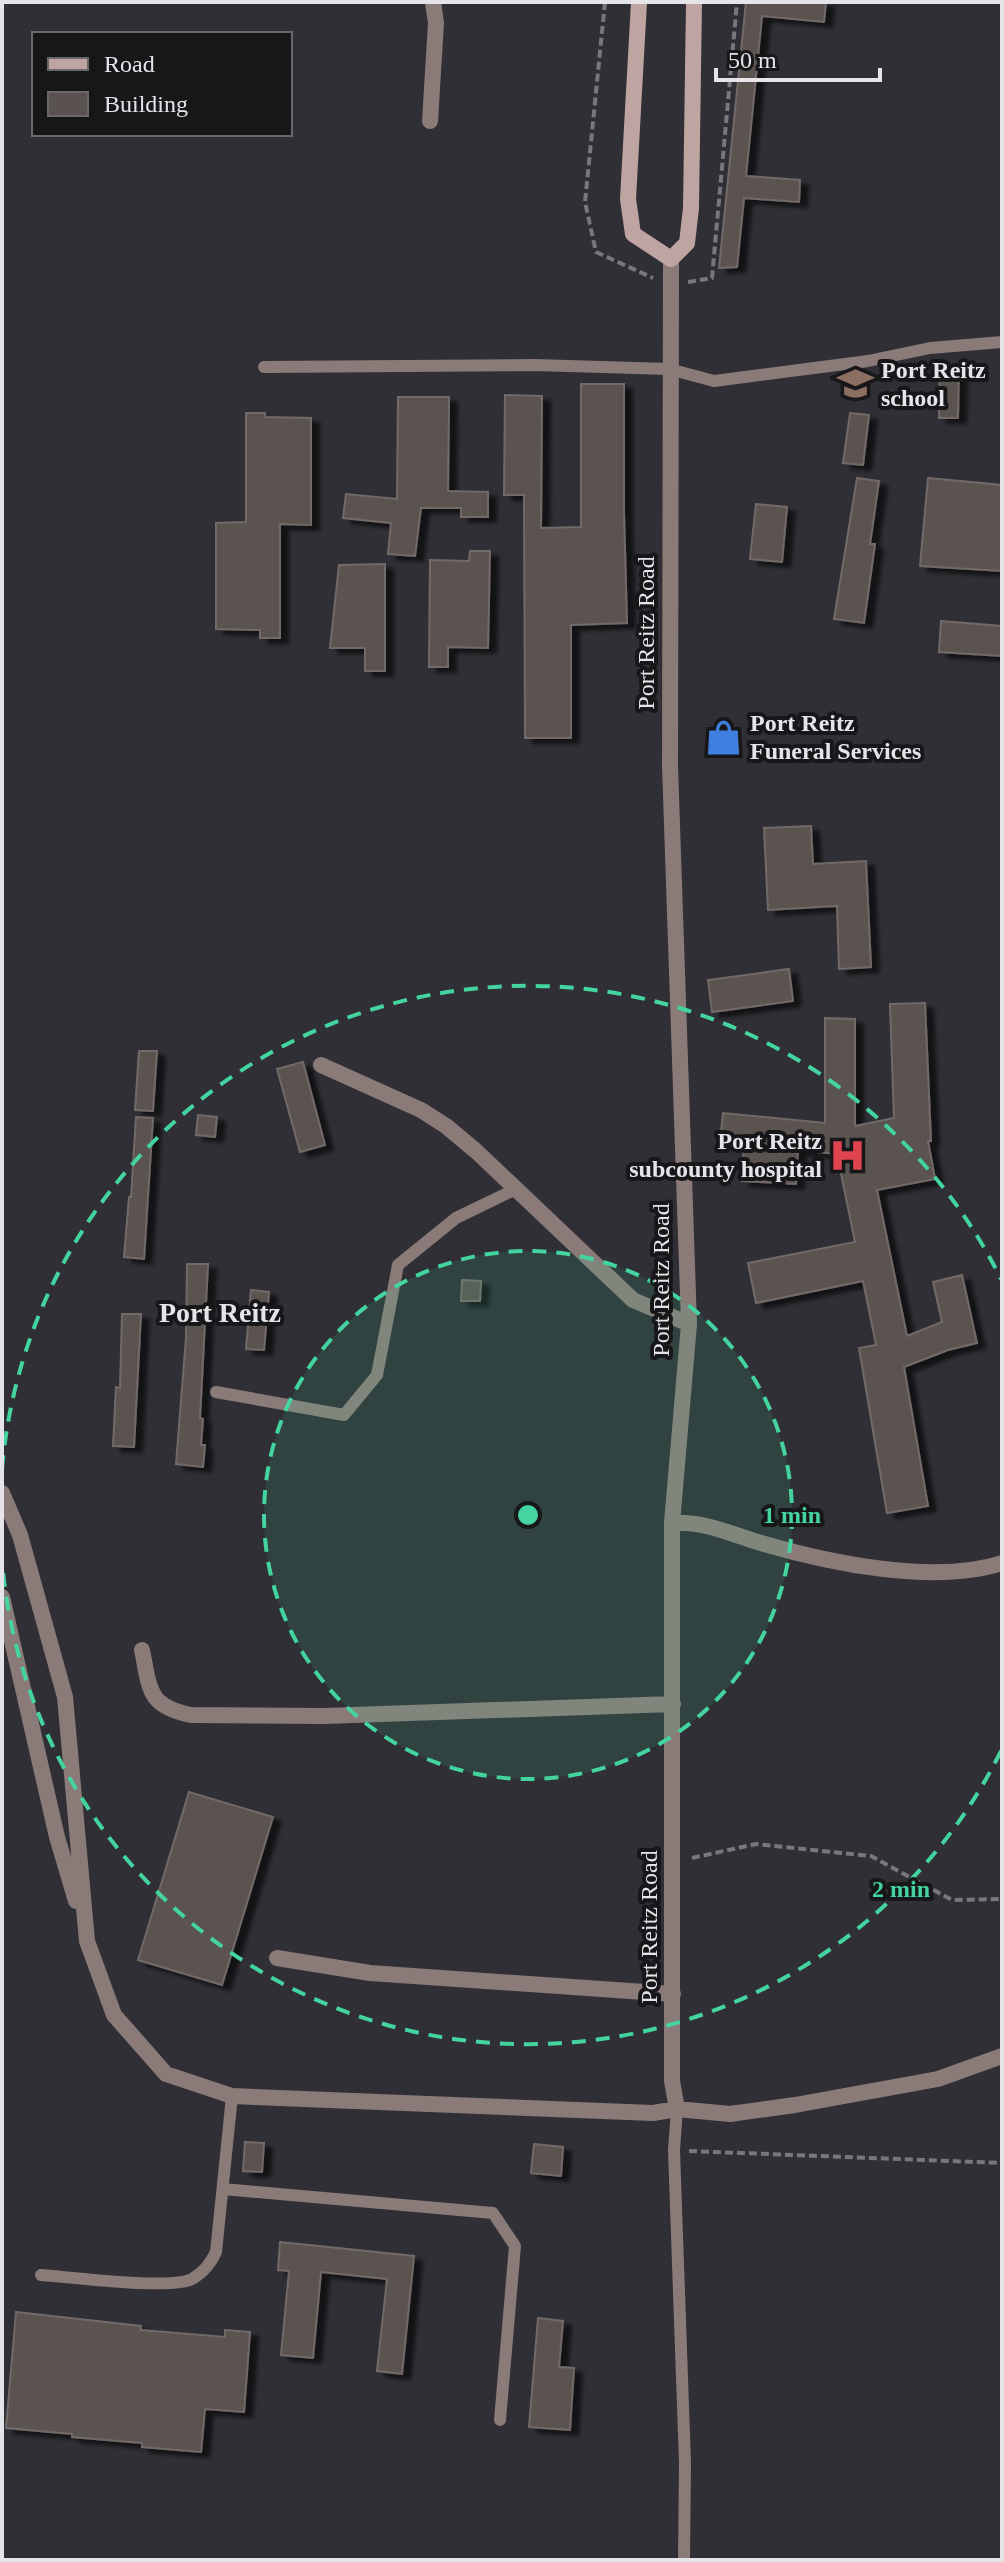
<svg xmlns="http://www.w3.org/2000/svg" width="1004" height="2562" viewBox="0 0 1004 2562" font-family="Georgia,serif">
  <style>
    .building { fill: #5a5250; stroke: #726a68; stroke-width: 2; filter: url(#shadow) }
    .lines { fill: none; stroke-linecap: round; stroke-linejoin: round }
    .path { stroke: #78777c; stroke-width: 4; stroke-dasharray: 8 4; stroke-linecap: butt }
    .service { stroke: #8a7b78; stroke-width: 12 }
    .minor { stroke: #8a7b78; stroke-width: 16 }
    .secondary { stroke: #bea5a1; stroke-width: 16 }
    .ring { fill: none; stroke: #43d4a0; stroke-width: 4; stroke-dasharray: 14 10 }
    .labels { text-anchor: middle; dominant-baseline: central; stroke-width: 8; stroke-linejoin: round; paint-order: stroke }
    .poi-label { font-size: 24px; font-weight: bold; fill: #e5e4e8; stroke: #17171a; text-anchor: start }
    .street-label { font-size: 24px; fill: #e5e4e8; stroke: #17171a }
    .quarter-label { font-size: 28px; font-weight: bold; fill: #e5e4e8; stroke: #17171a }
    .centre { fill: #43d4a0; stroke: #17171a; stroke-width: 4 }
    .ring-label { font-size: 24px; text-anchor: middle; font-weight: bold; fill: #43d4a0; stroke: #17171a; stroke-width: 8; stroke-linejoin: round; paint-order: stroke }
  </style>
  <defs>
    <filter id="shadow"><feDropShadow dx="8" dy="5" stdDeviation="2" flood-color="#0009"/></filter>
  </defs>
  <rect width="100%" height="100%" fill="#2f2f35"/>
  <!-- building -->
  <path class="building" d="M746,2H826L824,22L762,16L746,176L800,180L799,202L744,198L737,267L719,268Z
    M940,365H959L958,418H939Z
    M581,384H624V513L627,623L571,625V738H525L524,495H504L505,395L542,396L541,528L581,527Z
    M398,397H449L448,491L488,492V517H461V508H421L415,556L388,554L391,523L343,518L346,494L397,499Z
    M246,413H265V417L311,418V525L280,524V638H260V630L216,629V523L246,522Z
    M850,413L869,415L863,465L843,463Z
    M857,478L879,481L870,544H875L864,623L834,619Z
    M928,478L1002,485V571L920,566Z
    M756,504L787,507L782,562L750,559Z
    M470,551H490L488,648L448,647V667H429L430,560L469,561Z
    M385,564V671H365V648H330L339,565Z
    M941,621L1002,626V656L939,652Z
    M811,826L813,864L866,861L871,967L839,969L837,906L768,910L764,828Z
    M789,969L793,1001L712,1012L708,980Z
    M925,1003L931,1141H928L935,1179L877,1190L907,1336L942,1322L933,1282L962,1275L977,1343L948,1350L904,1367L928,1506L887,1513L859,1348L876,1345L863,1281L756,1303L748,1263L855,1242L837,1154L798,1150L796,1184L742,1181L744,1144L720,1142L723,1113L825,1123V1018L855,1019V1126L894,1118L890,1004Z
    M139,1051H157L153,1111L135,1110Z
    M303,1062L325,1145L300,1152L277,1069Z
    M198,1115L217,1117L215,1137L196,1135Z
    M136,1117L153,1118L144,1259L124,1257L129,1197H131Z
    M187,1264H208L200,1418L203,1419L201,1445H205L203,1467L176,1464L186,1338Z
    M462,1280L481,1281L480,1301H461Z
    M251,1290L269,1292L264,1350L246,1349Z
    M122,1314H141L134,1447L113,1446L116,1387L120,1388Z
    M189,1792L273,1817L222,1985L138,1960Z
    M245,2142L264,2143L262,2172L243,2171Z
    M534,2144L563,2147L561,2176L531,2173Z
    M280,2242L414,2256L402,2374L377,2371L387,2279L321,2272L313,2358L281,2355L289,2271L278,2270Z
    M16,2312L141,2326V2330L225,2337V2330L250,2332L244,2412L205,2409L201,2452L142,2447V2443L72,2437V2434L6,2428Z
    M538,2318L563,2321L559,2367L574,2368L570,2430L529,2427Z"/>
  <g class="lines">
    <!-- path -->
    <path class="path" d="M605,2L585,202L596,252L653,278
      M688,282L712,278L737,2
      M692,1858L756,1844L871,1856L952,1900L1002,1899
      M689,2151L1002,2163"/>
    <!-- service -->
    <path class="service" d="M264,367L534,365L669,369L714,381L868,361L930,348L1002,342
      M216,1392L344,1415L377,1375L398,1265L456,1218L516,1189
      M677,2109L674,2150L685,2463L684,2560
      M223,2189L493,2213L515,2246L500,2420
      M41,2275C69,2277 171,2290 192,2279C204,2272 210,2264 216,2252L232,2096"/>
    <!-- minor -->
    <path class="minor" d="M430,121L436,23L433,2
      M671,259L670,766L689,1324L672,1523V2081L677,2109
      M321,1065L421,1110L446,1126L476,1151L633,1300L689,1324
      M2,1493L20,1535L65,1697L87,1941L114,2015L166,2074L232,2096L653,2113L677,2109L730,2114L795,2105L938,2079L1002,2056
      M672,1523C704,1521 731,1534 761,1543C829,1563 934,1585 1002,1563
      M2,1597L57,1837L76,1901
      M142,1650C150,1689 147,1706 191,1715L324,1716L673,1704
      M277,1958L370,1973L673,1994"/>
    <!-- secondary -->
    <path class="secondary" d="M639,2L628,199L633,234L671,259L687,243L691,208L694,2"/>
  </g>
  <!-- distance rings -->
  <circle cx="528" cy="1515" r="264" fill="#43d4a0" fill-opacity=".12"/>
  <g class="ring">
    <circle cx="528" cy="1515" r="264"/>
    <path d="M1001 1751A528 528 0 0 1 2 1561M2 1469A528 528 0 0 1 1001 1279"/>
  </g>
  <!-- icons -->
  <defs>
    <symbol id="school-bare" viewBox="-9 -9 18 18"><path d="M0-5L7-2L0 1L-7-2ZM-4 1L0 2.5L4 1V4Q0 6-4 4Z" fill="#8d6e63" stroke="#17171a" stroke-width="2.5" paint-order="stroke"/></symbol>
    <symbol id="shop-bare" viewBox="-9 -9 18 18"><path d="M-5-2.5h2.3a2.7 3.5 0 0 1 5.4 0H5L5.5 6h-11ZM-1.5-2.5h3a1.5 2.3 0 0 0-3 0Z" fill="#3f7fe0" stroke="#17171a" stroke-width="2.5" paint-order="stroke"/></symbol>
    <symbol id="hospital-bare" viewBox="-9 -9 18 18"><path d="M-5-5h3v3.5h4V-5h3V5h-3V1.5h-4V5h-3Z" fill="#e0444e" stroke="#17171a" stroke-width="2.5" paint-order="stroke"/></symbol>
  </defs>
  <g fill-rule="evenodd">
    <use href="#school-bare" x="830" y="358" width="51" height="51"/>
    <use href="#shop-bare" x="698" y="712" width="51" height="51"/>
    <use href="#hospital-bare" x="822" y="1130" width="51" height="51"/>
  </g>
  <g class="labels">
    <!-- poi labels -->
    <g class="poi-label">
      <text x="881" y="370">Port Reitz<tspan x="881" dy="28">school</tspan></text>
      <text x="750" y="723">Port Reitz<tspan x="750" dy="28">Funeral Services</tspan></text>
      <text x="822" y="1141" text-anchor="end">Port Reitz<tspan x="822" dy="28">subcounty hospital</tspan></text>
    </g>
    <!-- street labels -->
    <g class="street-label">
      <text transform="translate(646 633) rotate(-90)">Port Reitz Road</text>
      <text transform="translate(661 1280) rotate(-90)">Port Reitz Road</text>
      <text transform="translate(649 1927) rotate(-90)">Port Reitz Road</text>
    </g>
    <!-- quarter labels -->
    <g class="quarter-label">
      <text x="220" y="1312">Port Reitz</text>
    </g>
  </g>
  <circle cx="528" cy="1515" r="12" class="centre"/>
  <g class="ring-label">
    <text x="792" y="1523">1 min</text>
    <text x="901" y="1897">2 min</text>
  </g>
  <!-- border -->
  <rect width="1004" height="2562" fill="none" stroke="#e5e4e8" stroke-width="8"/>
  <!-- legend -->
  <rect x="32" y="32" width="260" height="104" fill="#17171a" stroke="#69696c" stroke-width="2"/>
  <rect x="48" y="58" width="40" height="12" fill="#bea5a1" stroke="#69696c" stroke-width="2"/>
  <text x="104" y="72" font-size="24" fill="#e5e4e8">Road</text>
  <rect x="48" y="92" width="40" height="24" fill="#5a5250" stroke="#69696c" stroke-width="2"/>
  <text x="104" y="112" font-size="24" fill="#e5e4e8">Building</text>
  <!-- scale -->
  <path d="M716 68v12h164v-12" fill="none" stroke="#e5e4e8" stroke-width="4"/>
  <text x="728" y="68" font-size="24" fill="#e5e4e8" stroke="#17171a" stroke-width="6" paint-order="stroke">50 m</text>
</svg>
